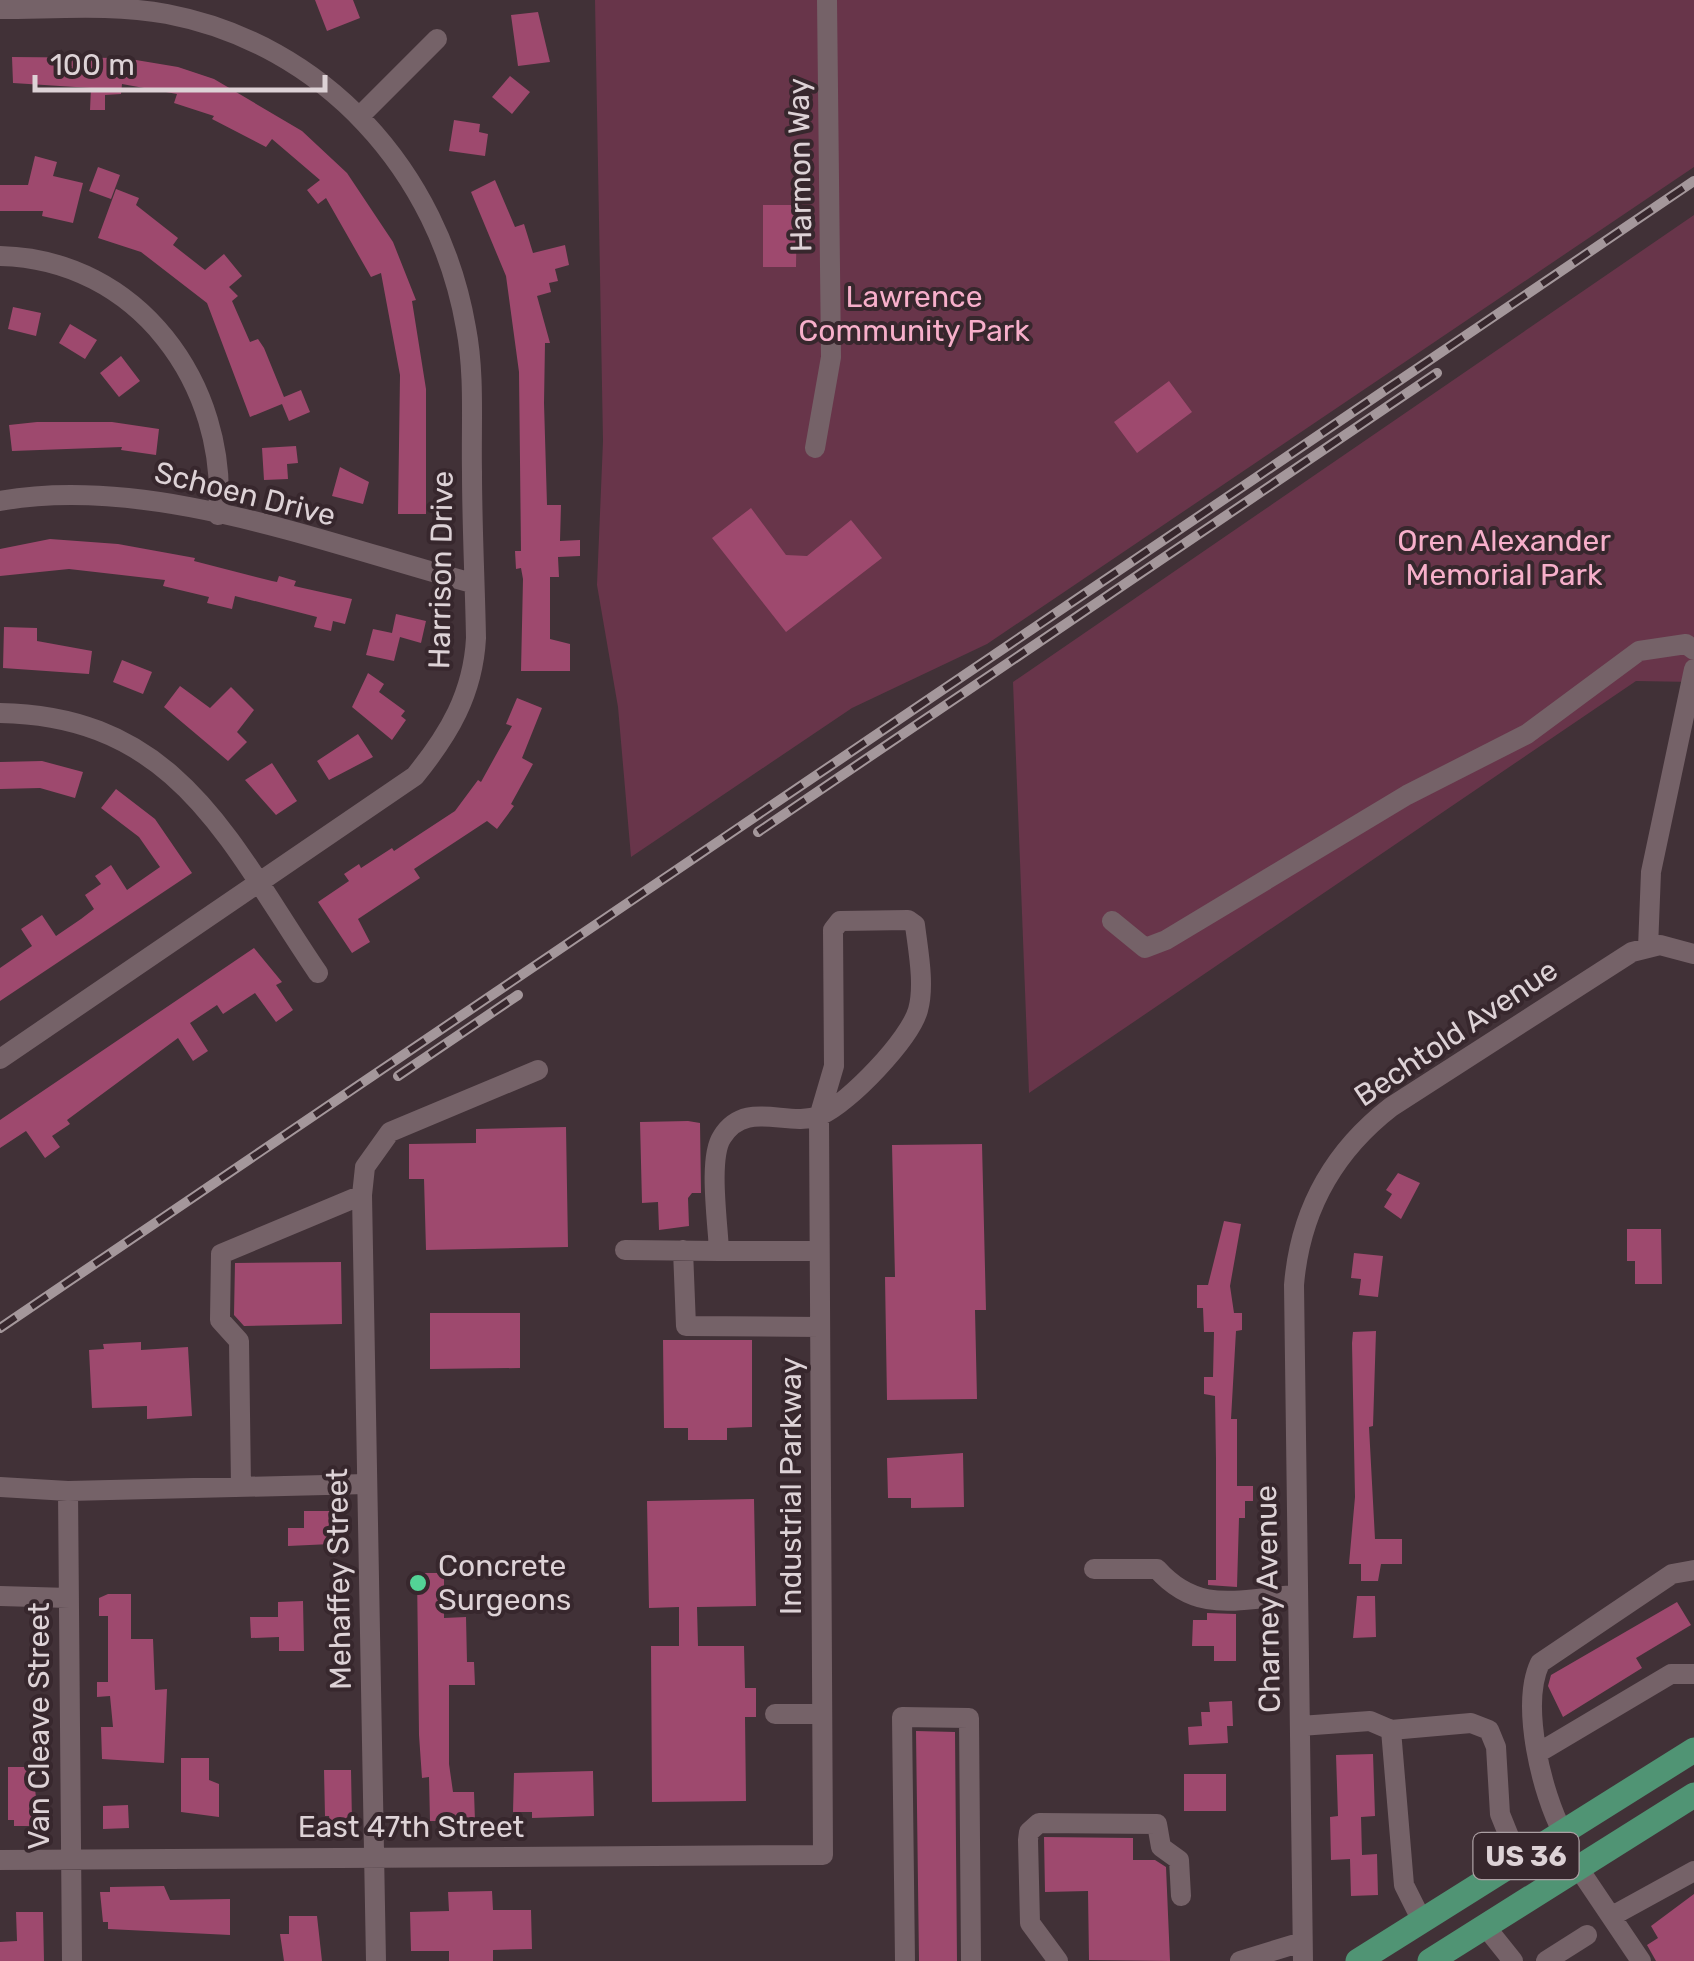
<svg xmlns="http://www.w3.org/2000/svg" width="1694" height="1961" viewBox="0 0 1694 1961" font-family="Rubik,sans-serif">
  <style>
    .green { fill: #68354a }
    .building { fill: #9e496e }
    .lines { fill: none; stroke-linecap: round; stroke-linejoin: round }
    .minor { stroke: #756268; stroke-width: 20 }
    .major { stroke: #509474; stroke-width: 25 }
    .rail-casing { stroke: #a4979b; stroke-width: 10 }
    .rail { stroke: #37272d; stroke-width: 6; stroke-dasharray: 19; stroke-linecap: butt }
    .poi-dot { fill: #53d396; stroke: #37272d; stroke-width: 4 }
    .labels { text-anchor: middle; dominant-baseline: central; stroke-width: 8; stroke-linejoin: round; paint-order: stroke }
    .shield { fill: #37272d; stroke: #ab9fa3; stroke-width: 2.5 }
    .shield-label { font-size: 28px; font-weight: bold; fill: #ddd2d6 }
    .street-label { font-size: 30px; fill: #ddd2d6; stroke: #37272d }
    .park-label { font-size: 30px; fill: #f7afca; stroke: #37272d }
    .poi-label { font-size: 30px; fill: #ddd2d6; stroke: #37272d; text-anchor: start }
  </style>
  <rect width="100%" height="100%" fill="#413137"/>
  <!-- green -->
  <path class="green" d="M595,0H1694V167L987,644L852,708L631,857L618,707L597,585L603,441Z
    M1694,215V682L1636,681L1029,1093L1013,682Z"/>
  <!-- building -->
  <path class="building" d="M315,0H353L360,18L327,31Z
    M538,12L550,62L518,66L511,15Z
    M12,57L124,58L178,67L214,79L302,131L347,173L393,242L416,300L412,301L426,389V514H398L400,375L381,273L371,277L326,198L318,204L307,190L320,180L272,139L266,147L212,119L214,116L174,103L177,94L122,84L121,94L105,95V110H90L91,88L13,83Z
    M510,76L530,92L512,114L492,97Z
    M454,120L480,124L479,132L488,134L485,156L449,151Z
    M35,156L57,162L53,176L83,183L73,223L42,216L43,211H0V185H28Z
    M98,167L120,175L111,199L89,191Z
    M495,180L515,227L524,224L533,253L565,245L569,265L555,269L558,281L549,283L551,292L537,296L550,343H545L544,403L547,505H561L560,541L580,540V556L558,557L559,577H550V639L570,644V671H521L523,579L521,568L516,569L515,551H521L519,372L506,276L471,192Z
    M116,189L139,198L136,205L178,238L173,245L205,270L224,254L242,276L229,287L238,296L232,301L250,342L258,339L264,348L284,397L301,390L310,412L289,421L282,404L250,417L207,303L141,252L98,238Z
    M763,205H797L796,267H763Z
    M13,307L41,313L36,336L8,329Z
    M70,324L97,340L85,359L59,343Z
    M121,356L140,381L119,397L100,373Z
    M1169,381L1192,412L1137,453L1114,422Z
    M37,422H112L159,429L156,455L121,450L122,447L12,451L9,425Z
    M296,446L298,463L287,464L288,479L264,480L262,448Z
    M340,467L369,482L363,504L332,496Z
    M751,508L786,555L807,556L851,520L882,558L786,632L712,538Z
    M50,539L118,544L195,558L194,561L272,581L277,582L279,576L296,581L294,586L352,599L345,624L333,621L331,631L314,627L317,617L235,596L232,609L207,603L209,597L163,586L165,580L69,569L0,576V549Z
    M396,614L426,621L421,643L400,637L394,661L366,655L373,629L392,633Z
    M4,627L37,628V641L92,651L89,674L3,668Z
    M122,660L152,672L143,694L113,682Z
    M368,673L384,684L379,692L405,711L401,716L406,720L392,740L352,707Z
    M180,686L210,708L231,687L254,710L237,732L247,742L228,761L164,707Z
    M517,698L542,708L522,758L533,764L511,804L514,806L497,829L487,821L414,869L420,878L358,919L370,942L352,953L318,902L349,881L344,874L359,864L361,868L392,848L394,851L455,811L478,780L481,782L512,726L506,724Z
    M358,734L373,757L329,780L317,761Z
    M42,761L83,772L75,798L40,788L0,789V762Z
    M272,763L297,801L276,815L245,780Z
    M116,789L155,819L192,873L0,1001V968L32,946L21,929L42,915L56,936L81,919L94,909L85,895L101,884L95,876L111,865L127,890L160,867L139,837L101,808Z
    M254,948L282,982L276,985L293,1010L276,1022L255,993L223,1014L217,1005L190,1023L208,1051L193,1061L178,1038L67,1120L70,1124L52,1136L60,1147L45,1158L26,1131L0,1148V1120Z
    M688,1121L700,1123L701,1193H692L688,1198L689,1226L659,1230L658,1202L642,1203L640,1122Z
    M566,1127L568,1247L426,1250L424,1179H409V1144L476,1143V1129Z
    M982,1144L986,1310H975L977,1399L887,1400L885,1277H895L892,1145Z
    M1398,1173L1420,1183L1401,1219L1384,1207L1392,1194L1386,1190Z
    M1224,1221L1241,1224L1230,1286L1234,1313H1242V1330L1236,1331L1231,1419H1237V1486H1253V1501H1245V1518H1239L1237,1587L1208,1585V1580H1216V1459L1215,1396L1204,1394V1377H1213L1214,1332H1204L1203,1308H1197V1285H1208Z
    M1627,1229H1661L1662,1284H1635V1261H1627Z
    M1354,1253L1383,1256L1378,1297L1359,1295L1361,1279L1351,1278Z
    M341,1262L342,1324L244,1326L234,1315L235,1263Z
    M430,1313H520V1368L430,1369Z
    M1376,1331L1373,1426L1369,1427L1375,1539H1402V1564H1381L1378,1581H1361V1564H1349L1355,1497L1352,1343L1353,1332Z
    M663,1340H752V1427L727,1428V1440H688V1428H664Z
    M141,1342V1350L188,1347L192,1416L147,1419V1406L92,1408L89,1350L104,1349L103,1344Z
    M963,1453L964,1507L911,1508V1498H888L887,1458Z
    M754,1499L756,1606L697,1607L698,1646H744L745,1688H756V1717H745L746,1801L652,1802L651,1646H679V1607L649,1608L647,1501Z
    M304,1511H331V1544L288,1546V1528H304Z
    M417,1573H444V1618L466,1617L467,1662H474L475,1685H449V1764L453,1792H474L475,1821H430L429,1777L422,1778L419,1735Z
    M108,1594H131V1639H153L155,1690L167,1689L164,1763L102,1759L101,1727H113L110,1696L97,1697V1682H108V1616H99V1598Z
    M1357,1596H1375L1376,1637L1353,1638Z
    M303,1601L304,1651H279V1637L251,1638L250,1617H278V1602Z
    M1677,1602L1691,1625L1636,1658L1642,1668L1563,1717L1548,1686L1551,1675Z
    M1207,1613L1236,1614V1661H1214V1646H1192L1193,1620H1207Z
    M1232,1701L1233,1726H1227L1228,1743L1189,1745L1188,1727L1202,1726L1201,1712H1210L1209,1702Z
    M916,1731L955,1732L957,1961H919Z
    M1373,1754L1375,1816L1361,1817L1362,1855L1377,1854L1378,1895L1351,1896L1350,1859L1331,1860L1330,1817L1338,1816L1336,1755Z
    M181,1758H209V1780L219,1784V1817L181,1812Z
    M8,1767H27V1779H34L39,1826H14V1820H8Z
    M324,1770H351L352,1822H330L329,1816H325Z
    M593,1771L594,1816L532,1818V1812H513L514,1773Z
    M1184,1774H1226V1811H1184Z
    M128,1805L129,1828L103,1829V1806Z
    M1044,1837L1133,1838V1860H1155L1166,1867L1170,1961L1089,1960L1088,1891L1045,1892Z
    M164,1886L170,1900L230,1899V1935L108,1929V1922H103L100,1892H110V1887Z
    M492,1891L493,1910H531L532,1949L493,1950V1961H449V1951H411L410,1912L449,1911L448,1892Z
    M1694,1894V1961H1656L1647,1945L1658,1938L1651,1926Z
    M16,1912H43L44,1961H0V1942L17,1941Z
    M289,1916H317L322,1961H284L280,1934H289Z"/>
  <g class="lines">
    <!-- minor -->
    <path class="minor" d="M0,9C55,9 113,4 167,14C324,44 439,171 466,328C475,375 471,424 472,472C472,527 475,583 476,638C473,694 449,734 415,776L0,1059
      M360,116L437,39
      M0,256C138,259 229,385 218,515
      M815,448L831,357L827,0
      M0,501C150,474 327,544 472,583
      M0,713C179,716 230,844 318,973
      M1112,921L1145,948L1166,940L1407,795L1527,734L1639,651L1686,644L1694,650
      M1648,948L1651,872L1694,669
      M625,1250L719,1251
      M683,1250L686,1326L820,1327
      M0,1487L68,1491L367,1484
      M241,1487L239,1341L220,1320L221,1254L362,1195
      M68,1491L72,1961
      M1094,1569H1157C1199,1616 1240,1598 1298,1595
      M0,1596L69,1598
      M775,1714H822
      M1300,1726L1370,1721L1391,1730
      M1538,1753L1671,1674H1694
      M1563,1833C1542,1794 1520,1705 1540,1663L1672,1574L1694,1570
      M0,1860L823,1855L819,1117L834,1066L833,930L840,921L908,920L915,925C918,950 925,985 918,1010C910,1039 849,1103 821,1115C788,1129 746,1098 722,1137C708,1158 718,1224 719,1251H819
      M1577,1866L1641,1961
      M1614,1915L1694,1871
      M1422,1921L1404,1885L1391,1730L1471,1723L1489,1730L1496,1747L1500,1814L1519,1861
      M1485,1926L1513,1961
      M376,1961L362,1195L365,1167L390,1132L538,1070
      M905,1961L902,1717L969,1718L971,1961
      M1058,1961L1030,1923L1028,1840L1029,1832L1039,1823L1157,1824L1161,1847L1179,1860L1181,1896
      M1240,1961L1302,1942
      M1303,1961L1294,1285C1300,1212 1333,1152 1391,1107L1632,952L1660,945L1694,954
      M1546,1961L1587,1935"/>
    <!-- major -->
    <path class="major" d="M1358,1961L1694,1750
      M1430,1961L1694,1795"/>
    <defs>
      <path id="rail" d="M758,832L1437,373
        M398,1076L518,995
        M0,1328L1694,181"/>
    </defs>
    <!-- rail casing -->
    <use href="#rail" class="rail-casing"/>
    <!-- rail -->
    <use href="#rail" class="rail"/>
  </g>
  <!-- markers -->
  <circle class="poi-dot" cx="418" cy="1583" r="10"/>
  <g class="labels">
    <!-- shield labels -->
    <rect class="shield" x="1473.5" y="1833" width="105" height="46" rx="8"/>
    <g class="shield-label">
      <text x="1526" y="1856">US 36</text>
    </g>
    <!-- street labels -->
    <g class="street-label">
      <text transform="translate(800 165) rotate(-91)">Harmon Way</text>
      <text transform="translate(245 494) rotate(14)">Schoen Drive</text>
      <text transform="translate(441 570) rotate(-89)">Harrison Drive</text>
      <text transform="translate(1456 1033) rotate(-34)">Bechtold Avenue</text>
      <text transform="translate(791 1486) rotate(-90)">Industrial Parkway</text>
      <text transform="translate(339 1579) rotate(-91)">Mehaffey Street</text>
      <text transform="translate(1268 1599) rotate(-91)">Charney Avenue</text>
      <text transform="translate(39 1726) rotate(-90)">Van Cleave Street</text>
      <text x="411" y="1827">East 47th Street</text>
    </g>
    <!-- park labels -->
    <g class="park-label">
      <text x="914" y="297">Lawrence<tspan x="914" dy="34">Community Park</tspan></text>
      <text x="1504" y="541">Oren Alexander<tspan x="1504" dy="34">Memorial Park</tspan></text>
    </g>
    <!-- poi labels -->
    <g class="poi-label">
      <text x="438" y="1566">Concrete<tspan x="438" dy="34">Surgeons</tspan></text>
    </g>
  </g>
  <!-- scale -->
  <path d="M35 75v15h290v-15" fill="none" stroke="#ddd2d6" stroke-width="5"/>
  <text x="50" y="75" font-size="30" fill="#ddd2d6" stroke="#37272d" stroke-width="8" paint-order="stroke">100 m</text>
</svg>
